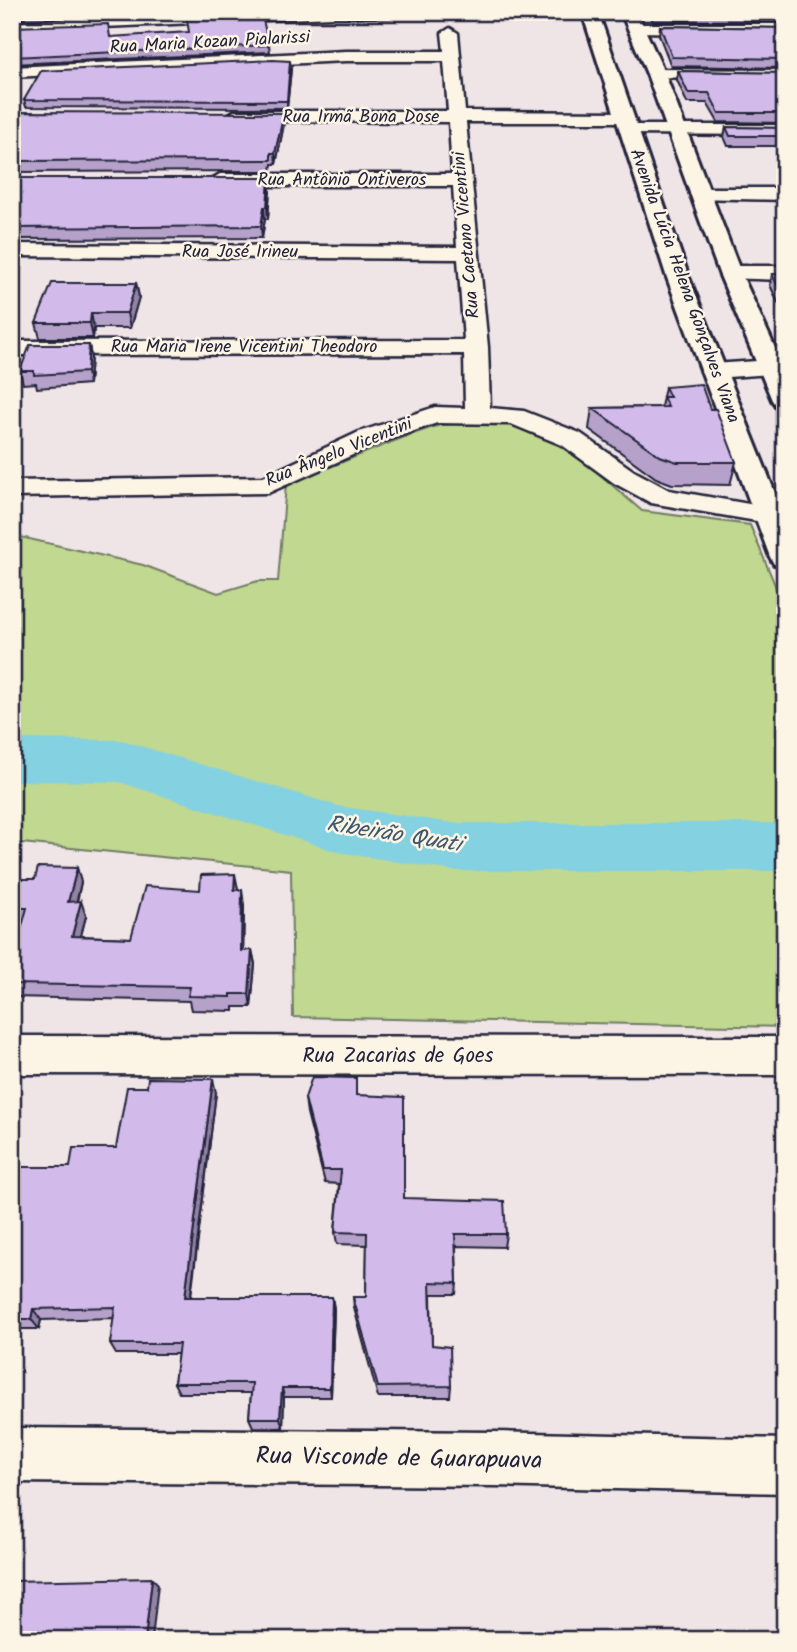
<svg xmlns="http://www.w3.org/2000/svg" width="797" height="1652" viewBox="0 0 797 1652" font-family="Kalam,sans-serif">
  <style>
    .green { fill: #c0d88f; stroke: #717d65; stroke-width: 2 }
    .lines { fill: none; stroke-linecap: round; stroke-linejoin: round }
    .river { fill: #84d2e1; fill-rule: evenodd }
    .street-casing { stroke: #22223b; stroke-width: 5 }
    .secondary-casing { stroke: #22223b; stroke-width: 6 }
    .street { fill: #fcf5e5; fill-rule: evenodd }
    .secondary { fill: #fcf5e5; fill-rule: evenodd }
    .wall { fill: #b5a1c9; stroke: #22223b; stroke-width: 2 }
    .shaded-wall { fill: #9383a4; stroke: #22223b; stroke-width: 2 }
    .building { fill: #d2bbea; stroke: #22223b; stroke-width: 2 }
    .labels { text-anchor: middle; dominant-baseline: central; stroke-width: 5; stroke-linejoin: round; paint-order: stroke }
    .far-street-label { font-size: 18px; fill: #22223b; stroke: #fcf5e5 }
    .street-label { font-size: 21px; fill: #22223b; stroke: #fcf5e5 }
    .water-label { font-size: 23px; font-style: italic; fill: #3f576d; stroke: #fcf5e5 }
    .near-street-label { font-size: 24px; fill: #22223b; stroke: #fcf5e5 }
  </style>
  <rect width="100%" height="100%" fill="#efe4e6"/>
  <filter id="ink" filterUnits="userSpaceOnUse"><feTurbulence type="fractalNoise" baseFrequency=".0143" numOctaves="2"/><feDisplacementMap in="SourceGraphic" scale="14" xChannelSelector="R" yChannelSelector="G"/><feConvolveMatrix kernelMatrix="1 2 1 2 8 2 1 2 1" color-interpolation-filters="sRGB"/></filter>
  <g filter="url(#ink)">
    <!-- green -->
    <path class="green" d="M454,421L499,423L536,430L590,466L642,511L750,525L783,604L780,613L785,624V1027L293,1017L291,870L12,842V535L143,565L218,593L258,581H278L286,484C344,464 395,437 454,421Z"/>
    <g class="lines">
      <!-- river -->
      <path class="river" d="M12,739L121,740L338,806L453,823H785V871H453L338,852L119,782L12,781Z"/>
      <defs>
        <path id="street" d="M249,12H597L590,16L333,17L12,31V22Z
          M636,24H785V34L631,32V26Z
          M450,28L458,33L465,111L625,112L634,117L625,122H466L488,347L490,408L524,411L580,433L634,471L669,490L778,509L782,515L778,521L768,523L651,503L614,483L562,445L511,424L437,423L377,444L268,493L12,497V481L263,477L359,432L435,407L465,408L464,354L12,355V341L464,340L458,259L12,256V244L457,247L453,186H220L210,180L220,174H452L449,122L234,121L225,116L234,111H448L444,61H346L12,77V67L346,51H444L442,33Z
          M656,69L785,70V80L650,77V71Z
          M629,125H785V135L623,134L620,130Z
          M700,188H785V200L693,198L690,194L693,190Z
          M730,266H785V280L722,278L719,273Z
          M785,359V373L713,378L704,376L701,371L704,366L713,364Z
          M12,1036L785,1037V1075L12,1074Z
          M12,1428L494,1432L785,1439V1493L494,1486L12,1482Z"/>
        <path id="secondary" d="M582,12H598L688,275L785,518V566L774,564L770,557L666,275Z
          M621,12H637L665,74L741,273L785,370V408L776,406L772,400L719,273L647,74Z"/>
      </defs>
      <!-- street casing -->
      <use href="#street" class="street-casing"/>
      <!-- secondary casing -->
      <use href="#secondary" class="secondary-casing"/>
      <!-- street -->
      <use href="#street" class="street"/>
      <!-- secondary -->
      <use href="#secondary" class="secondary"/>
    </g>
    <!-- wall -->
    <path class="wall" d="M12,12H57L56,18L12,19Z
      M648,12H785V22L653,21Z
      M660,26L785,28V68L671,66L659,35Z
      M12,27L110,37L269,45L270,52L12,64Z
      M291,69L287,108L26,107L24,100Z
      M678,71L785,73V123L718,122L707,103H687L677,80Z
      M284,113V124L276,164H272L271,171L12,172V115Z
      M726,127L785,128V146H728L724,137Z
      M12,178L270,189L268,219H265L262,238L16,239L12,241Z
      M772,274H785V318L770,285Z
      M136,283L139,297L130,328H94L93,338H40L36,323Z
      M89,345L91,357L89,384L37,388L36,383L23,384L20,371Z
      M665,387L710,409L736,462L730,485L672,484L656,478L589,429L592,408L661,407Z
      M77,868L81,882L77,902L86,916L81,936L131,938L200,890L238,889L244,905L243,951L252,950L255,964L251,1007H234V1011L191,1010L189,1001L13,997L12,962L23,922H12V879H35Z
      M216,1093L191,1297H332L334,1309L331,1397H284L283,1428L253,1427L249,1418L251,1393H179L174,1383L178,1354H116L110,1344L114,1318L41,1320L39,1329H12V1167H70L116,1148Z
      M357,1095L404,1198L506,1234L504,1247L456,1246L457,1283L456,1294H431L432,1345L451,1386L450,1397H378L354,1308L353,1297H366L367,1245L337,1244L335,1232L339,1184L325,1183L307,1113L305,1098Z"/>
    <!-- shaded-wall -->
    <path class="shaded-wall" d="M290,61L291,69L287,108V101Z
      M284,113V124L276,164L275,153Z
      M269,178L270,189L268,219L267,207Z
      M264,207L265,219L262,238L261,226Z
      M12,228H13L16,239L12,241Z
      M136,283L139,297L130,328L127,313Z
      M91,313L94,328L93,338L90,323Z
      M89,345L91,357L89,384L87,372Z
      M77,868L81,882L73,917L68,902Z
      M235,874L238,889L236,905L234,890Z
      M242,890L244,905L243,965L241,951Z
      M81,901L86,916L77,950L72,936Z
      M252,950L255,964L251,1007L249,994Z
      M213,1079L216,1093L189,1308L185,1297Z
      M332,1297L334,1309L331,1397L330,1388Z
      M33,1309L41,1320L39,1329L31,1319Z
      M282,1388L284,1397L283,1428L280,1418Z
      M152,1578L158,1584L152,1640H145Z"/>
    <!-- building -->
    <path class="building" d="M654,12H785V13H654Z
      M262,16L269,45L12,57V27L108,24L110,37L189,32L187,19Z
      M660,26L785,28V59L672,57Z
      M273,60L290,61L287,101L24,100L41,71Z
      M678,71L785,73V113H719L709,93H688Z
      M14,112L284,113L275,153H271V160L12,161V115Z
      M726,127L785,128V136H730Z
      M12,178H269L267,207H264L261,226L12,228Z
      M772,274H785V300Z
      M52,283H136L127,313H91L90,323H36Z
      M30,345H89L87,372L34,375V371H20Z
      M701,384L710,409H716L736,462H677L660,456L592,408L668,407L663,397H670L665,387Z
      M38,867L77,868L68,902L81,901L72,936L131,938L145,886L200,890L201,875L235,874L234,890H242L241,951L252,950L249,994H231V997L188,996L190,987L12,984V962L27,908H12V879H35Z
      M312,1077L356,1078V1095L404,1097V1198L504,1201L506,1234H455L457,1283L430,1282L432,1345L450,1347L451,1386L378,1387L353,1297H366L367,1233L335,1232L341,1170H323L305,1098Z
      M148,1078L213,1079L185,1297H332L330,1388H282L280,1418H249L252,1383H174L179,1344H110L115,1307L33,1309L31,1319H12V1167H70L73,1148H116L127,1087H147Z
      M152,1578L145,1640H12V1581Z"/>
  </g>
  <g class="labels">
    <!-- far-street labels -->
    <g class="far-street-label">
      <text transform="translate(210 43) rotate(-3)">Rua Maria Kozan Pialarissi</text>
      <text x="361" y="117">Rua Irmã Bona Dose</text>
      <text x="342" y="180">Rua Antônio Ontiveros</text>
      <text transform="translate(467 235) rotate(-95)">Rua Caetano Vicentini</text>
      <text x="240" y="252">Rua José Irineu</text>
      <text transform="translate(684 286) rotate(70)">Avenida Lúcia Helena Gonçalves Viana</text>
      <text x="244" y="347">Rua Maria Irene Vicentini Theodoro</text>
      <text transform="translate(339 453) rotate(-22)">Rua Ângelo Vicentini</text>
    </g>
    <!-- street labels -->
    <g class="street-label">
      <text x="398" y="1056">Rua Zacarias de Goes</text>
    </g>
    <!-- water labels -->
    <g class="water-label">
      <text transform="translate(394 835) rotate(9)">Ribeirão Quati</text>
    </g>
    <!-- near-street labels -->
    <g class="near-street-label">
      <text transform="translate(399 1459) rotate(1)">Rua Visconde de Guarapuava</text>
    </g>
  </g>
  <!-- margin -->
  <rect width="797" height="1652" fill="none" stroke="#fcf5e5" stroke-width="42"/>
  <rect x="21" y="21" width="755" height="1610" fill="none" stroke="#22223b" stroke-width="2.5" filter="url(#ink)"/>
</svg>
